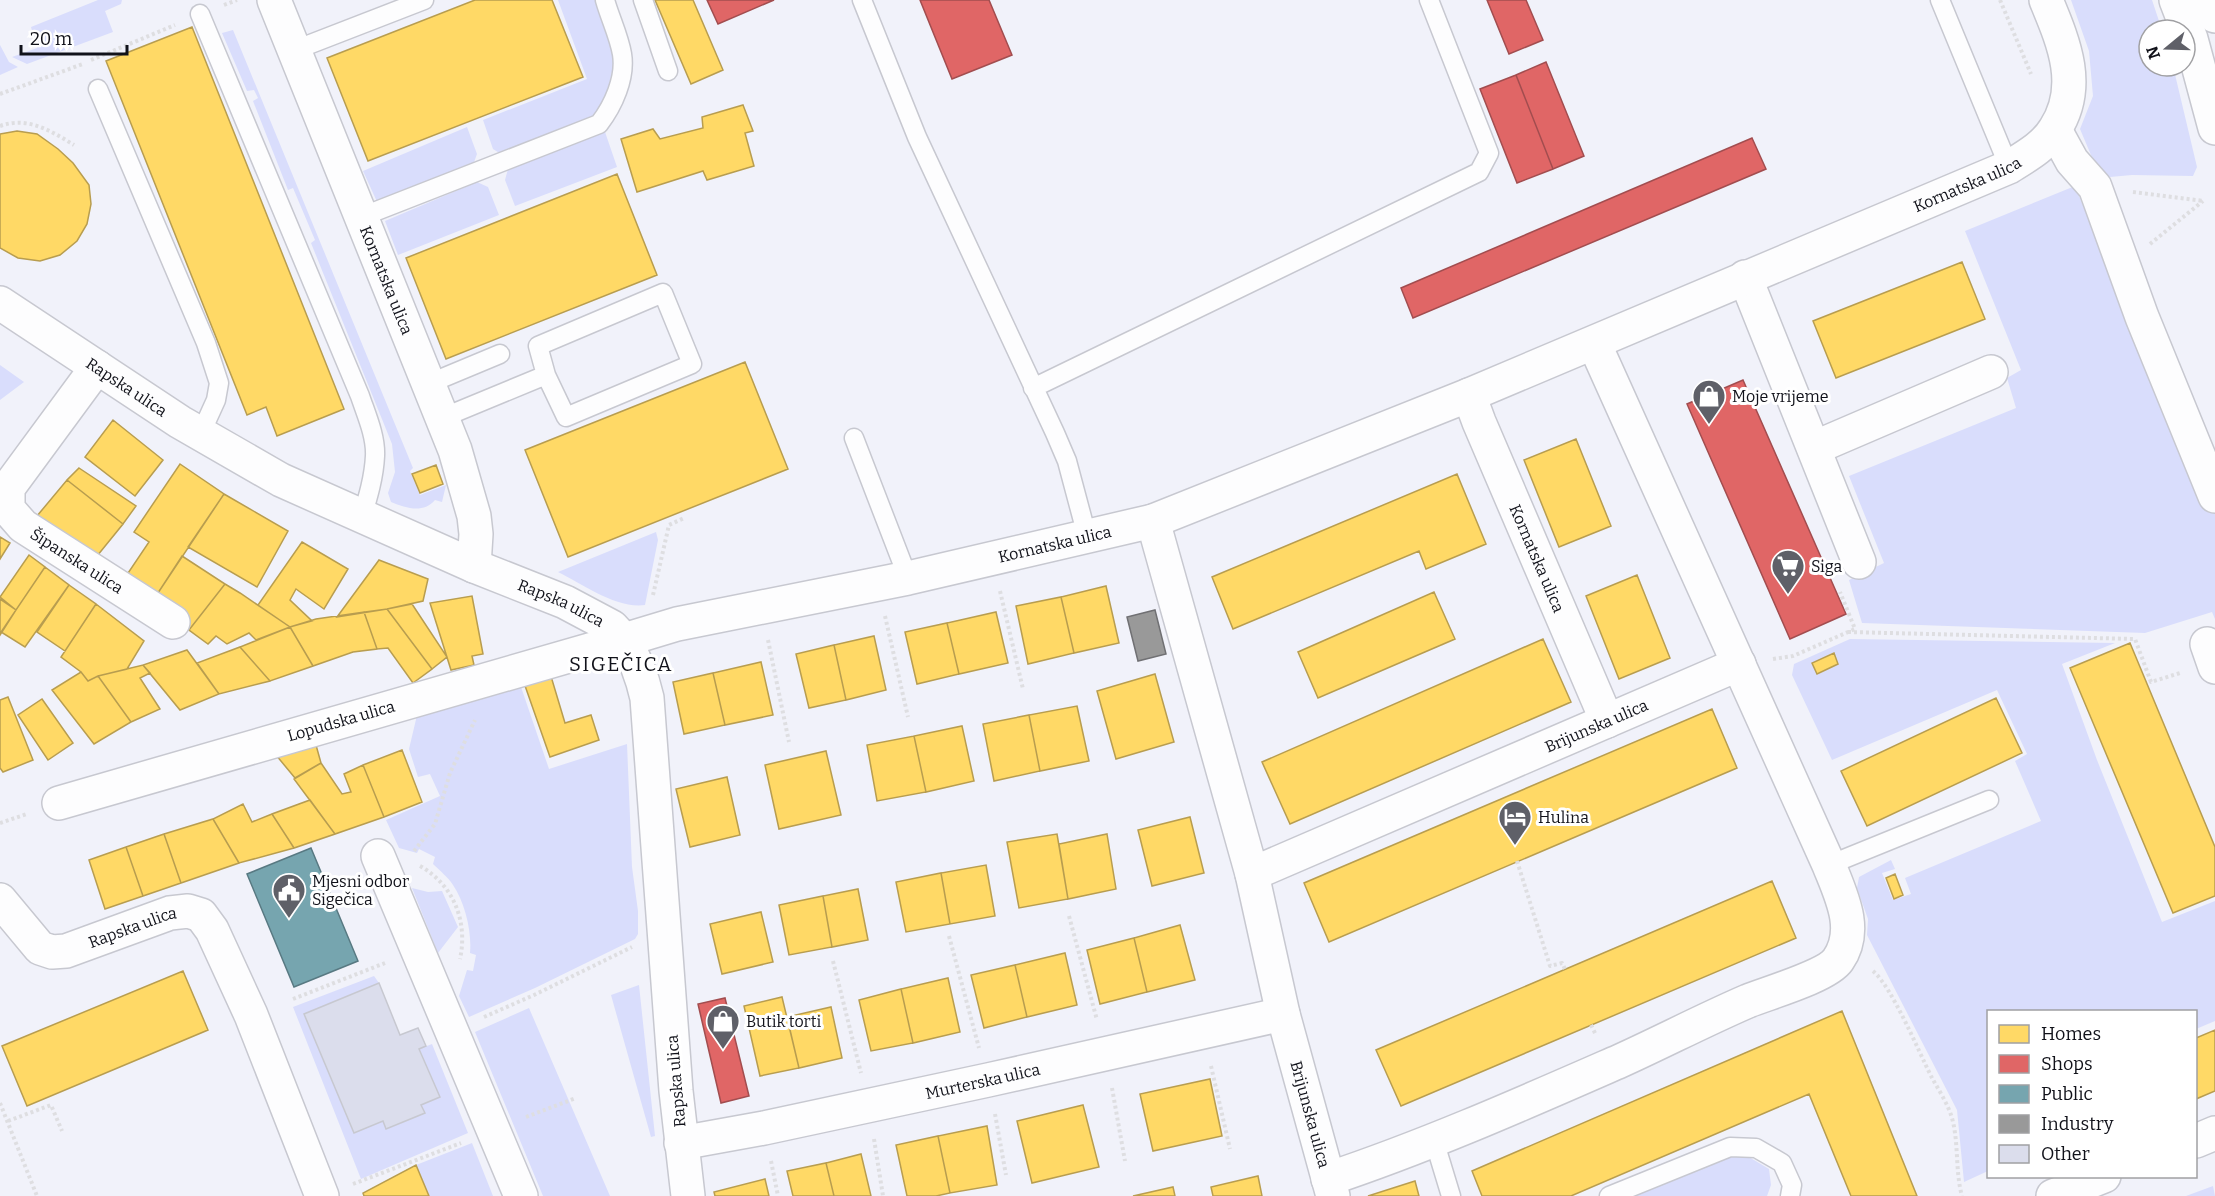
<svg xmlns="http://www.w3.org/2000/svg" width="2215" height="1196" viewBox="0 0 2215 1196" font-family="Bitter,serif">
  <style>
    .green { fill: #d9ddfc }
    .homes { fill: #ffd966; stroke: #b89d4f; stroke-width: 1.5 }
    .shops { fill: #e06666; stroke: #a24d4f; stroke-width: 1.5 }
    .public { fill: #76a5af; stroke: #587982; stroke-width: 1.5 }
    .industry { fill: #999; stroke: #707073; stroke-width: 1.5 }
    .building { fill: #dbddec; stroke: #c7c8d0; stroke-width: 1.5 }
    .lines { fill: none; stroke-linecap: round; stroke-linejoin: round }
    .lane-casing { stroke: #c7c8d0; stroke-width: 21 }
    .street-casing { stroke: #c7c8d0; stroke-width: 36 }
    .secondary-casing { stroke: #c7c8d0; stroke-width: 36 }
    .path { stroke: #dedee1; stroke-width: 4; stroke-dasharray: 3 3; stroke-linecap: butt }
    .lane { stroke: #fdfdfe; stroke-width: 18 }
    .street { stroke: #fdfdfe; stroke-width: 33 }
    .secondary { stroke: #fdfdfe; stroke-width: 33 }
    .labels { text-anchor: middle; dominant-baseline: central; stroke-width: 6; stroke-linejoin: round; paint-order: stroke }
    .street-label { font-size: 16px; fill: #11121a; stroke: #fff }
    .poi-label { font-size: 16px; fill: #11121a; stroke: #fff; text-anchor: start }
    .quarter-label { font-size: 20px; letter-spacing: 1.5px; fill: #11121a; stroke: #fff }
  </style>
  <rect width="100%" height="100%" fill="#f1f2fa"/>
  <!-- green -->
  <path class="green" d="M98,0H122L121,4L105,11L113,32L27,64L12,57L37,48L31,27Z
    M558,0H600L615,57L609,85L598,114L501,154L493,149L483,120L587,79Z
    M2071,0H2152L2162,30H2149V66H2173L2197,167L2193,176L2132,175L2110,177L2096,167L2080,129L2093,96L2089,51Z
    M233,30L413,468L410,471L420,495L446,485L442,502L435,500C423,514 406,508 391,502L388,493L395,472L392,444L311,243L315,240L293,188L288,190L253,101L258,98L254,90L247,91L222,33Z
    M0,45L9,62L18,67L0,75Z
    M467,127L477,154L473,165L378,204L363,171Z
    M605,132L617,167L515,206L505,180L508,169Z
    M477,182L488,187L499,215L398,255L385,221Z
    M2075,186L2166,410L2215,513V619L2212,612L2145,633L1862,623L1849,580L1884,563L1849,476L2016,408L2007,378L2021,370L1965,231Z
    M0,365L24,382L0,400Z
    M656,532L658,540L645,605C616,609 583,584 558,572Z
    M1850,639L2115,643L2062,664L2097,760L2162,922L2215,901V1021L2196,1029V1012H1988V1171L1964,1182L1957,1110L1867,935L1868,919L1857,888L1859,877L1891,860L1895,869L1882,873L1893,900L1911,894L1905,878L2041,821L2015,761L2027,754L1997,690L1832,760L1792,675L1794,664Z
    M520,684L549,769L627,744L632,867L638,911V934L635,939L535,988L469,1017L459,996L467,970L473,971L476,955L470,953C472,931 465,903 453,885C448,877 440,871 433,864L435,857L419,849L417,853L399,848L386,820L440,796L430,774L418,777L409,749L418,711Z
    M412,888L428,892L442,891L458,927L438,953Z
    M374,976L379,983L304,1014L354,1133L383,1121L387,1129L424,1113L421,1105L440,1097L419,1049L432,1044L468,1133L361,1179L293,1007Z
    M639,985L655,1136L651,1137L611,995Z
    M529,1008L610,1196H543L475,1032Z
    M472,1143L493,1196H429L416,1165Z
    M1728,1155L1749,1157L1769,1169L1771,1185L1767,1196H1626Z
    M2213,1186L2215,1196H2186Z"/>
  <!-- homes -->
  <path class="homes" d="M475,0H552L583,77L368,161L327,58Z
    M655,0H693L723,70L691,84Z
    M192,27L344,409L277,436L266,407L247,415L106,61Z
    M743,105L753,131L745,133L754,166L707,180L703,171L637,192L621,139L653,129L660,139L703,128L702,117Z
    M17,131L37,134L58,149L73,163L89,185L91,204L87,224L77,241L60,255L40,261L18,258L0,248V134Z
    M617,174L657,275L446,359L406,258Z
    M1962,262L1985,319L1836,378L1813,321Z
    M745,362L788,469L568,557L525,450Z
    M113,420L163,460L135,496L85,457Z
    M1576,439L1611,526L1559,547L1524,460Z
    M180,464L224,494L152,602L122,582L149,542L134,532Z
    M436,465L443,484L420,493L412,474Z
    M79,468L136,506L123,524L67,480Z
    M1457,474L1486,544L1426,569L1419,551L1233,629L1212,577Z
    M67,480L123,524L93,561L37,516Z
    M224,494L288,531L257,587L188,547Z
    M0,537L10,543L0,559Z
    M302,542L348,569L324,609L296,589L290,600L312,621L290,627L258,605Z
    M29,555L45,567L16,610L0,597Z
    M182,556L225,584L189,630L152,602Z
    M379,560L428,579L423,601L387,609L337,617Z
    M45,567L69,585L25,647L1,632Z
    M1637,575L1670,658L1619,679L1586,596Z
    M225,584L240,593L290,627L256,640L249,633L227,644L216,636L208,644L189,630Z
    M69,585L96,604L65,651L37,632Z
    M1106,586L1119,643L1074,653L1061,597Z
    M1434,592L1455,639L1318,698L1298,652Z
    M472,596L483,654L472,656L474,665L451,670L430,603Z
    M1061,597L1074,653L1028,664L1016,606Z
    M0,599L16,610L0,635Z
    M96,604L144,641L127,669L98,676L88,681L81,672L61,657Z
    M412,604L447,657L432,669L387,609Z
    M387,609L432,669L413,683L388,648L377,649L364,612Z
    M364,612L377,649L353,652L313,666L290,627L316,619Z
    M996,612L1008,663L959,674L947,623Z
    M947,623L959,674L917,684L905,632Z
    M290,627L313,666L270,681L240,647Z
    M874,636L886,690L846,700L834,645Z
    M1543,639L1571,702L1290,824L1262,762Z
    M2130,643L2215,847V896L2173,913L2070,668Z
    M834,645L846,700L809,708L796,654Z
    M240,647L270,681L219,694L197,663Z
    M187,650L219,694L180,710L143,665Z
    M1834,653L1838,664L1817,674L1812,663Z
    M761,662L773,715L725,725L713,673Z
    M143,665L150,673L140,678L160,709L131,722L98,676Z
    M81,672L88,681L98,676L131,722L94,744L52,690Z
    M550,673L565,723L591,715L599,740L550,757L523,680Z
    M713,673L725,725L684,734L673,682Z
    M1155,674L1174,742L1116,759L1097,691Z
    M8,697L33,760L3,772L0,768V700Z
    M1996,698L2022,753L1867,826L1841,771Z
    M42,699L73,743L48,760L18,715Z
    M1077,706L1089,761L1040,771L1029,715Z
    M1712,709L1737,768L1329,942L1304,883Z
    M1029,715L1040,771L994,781L983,724Z
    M962,726L974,781L926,792L914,736Z
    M914,736L926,792L877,801L867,745Z
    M314,738L321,763L295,778L271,749Z
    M402,750L422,802L384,817L363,765Z
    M826,751L841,815L779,829L765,765Z
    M321,763L342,794L351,792L344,774L363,765L384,817L335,834L294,779Z
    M727,777L740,835L690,847L676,789Z
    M310,800L335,834L294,848L272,814Z
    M243,804L252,822L272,814L294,848L239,863L213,819Z
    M1190,817L1204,873L1152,886L1138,830Z
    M213,819L239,863L181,883L164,834Z
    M164,834L181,883L143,896L126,847Z
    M1057,834L1068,899L1019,908L1007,842Z
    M1107,834L1116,889L1068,899L1059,844Z
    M126,847L143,896L105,909L89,860Z
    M986,865L995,916L950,924L941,873Z
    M941,873L950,924L906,932L896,882Z
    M1895,874L1903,895L1894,899L1886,878Z
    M1772,881L1796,938L1401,1106L1376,1050Z
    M858,889L868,940L832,947L823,896Z
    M823,896L832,947L789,955L779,905Z
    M761,912L773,962L722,974L710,924Z
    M1180,925L1195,980L1147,992L1134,938Z
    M1134,938L1147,992L1100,1004L1087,950Z
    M1065,953L1077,1005L1027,1017L1015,965Z
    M1015,965L1027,1017L984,1028L971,975Z
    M183,971L208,1030L27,1106L2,1046Z
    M948,978L960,1032L913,1043L901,989Z
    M901,989L913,1043L871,1051L859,1000Z
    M782,997L799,1068L760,1076L744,1006Z
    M831,1007L842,1058L799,1068L787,1017Z
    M1842,1011L1917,1196H1851L1809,1094L1571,1196H1482L1472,1171Z
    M2215,1030V1091L2196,1099V1038Z
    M1210,1079L1222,1136L1153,1151L1140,1094Z
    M1083,1105L1099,1167L1032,1183L1017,1121Z
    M987,1126L997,1185L950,1193L938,1136Z
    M938,1136L950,1193L936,1196H907L896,1145Z
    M861,1154L871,1196H834L826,1163Z
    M826,1163L834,1196H793L787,1171Z
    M416,1165L429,1196H364L363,1193Z
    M1258,1176L1262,1196H1213L1211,1187Z
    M765,1179L769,1196H715L714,1192Z
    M1415,1181L1419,1196H1368Z
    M1173,1187L1175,1196H1133Z"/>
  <!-- shops -->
  <path class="shops" d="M707,0H774L718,24Z
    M920,0H989L1012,55L952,79Z
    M1487,0H1526L1543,40L1509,54Z
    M1546,62L1584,156L1553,169L1516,75Z
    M1516,75L1553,169L1517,183L1480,89Z
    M1752,138L1766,169L1413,318L1401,288Z
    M1743,380L1846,614L1790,639L1687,404Z
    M725,998L749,1096L721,1103L698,1004Z"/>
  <!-- public -->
  <path class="public" d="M311,848L358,961L294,987L247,874Z"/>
  <!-- industry -->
  <path class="industry" d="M1155,610L1166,654L1138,661L1127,617Z"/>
  <!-- building -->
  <path class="building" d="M379,983L400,1035L418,1028L426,1046L419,1049L440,1097L421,1105L425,1113L386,1129L383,1121L354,1133L304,1014Z"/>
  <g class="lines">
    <defs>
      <path id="lane" d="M643,0L668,71
        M862,0L917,137L1055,433L1067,461L1087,536
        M1940,0L2009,167
        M200,14L360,396C366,414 376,436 375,456C374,477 368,497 362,517
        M295,50L424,0
        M98,89L206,343L219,383L216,400L201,433
        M361,217L599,124C613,106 626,78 622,54C619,36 610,18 605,0
        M428,384L500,354
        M1033,388L1479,172L1489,153L1429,0
        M442,418L546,375L538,346L663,293L692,364L566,417L546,375
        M854,438L908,578
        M1829,865L1989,800
        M1434,1140L1451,1196
        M1609,1196L1730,1147L1756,1148L1782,1163L1792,1185L1790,1196"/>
      <g id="street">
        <path id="s1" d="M274,0L455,450L474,516L476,534L474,566"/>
        <path d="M2055,130L2072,161L2095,187L2142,317L2215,496"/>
        <path d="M1745,277L1859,562"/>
        <path id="s2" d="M0,303L180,422L281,480L474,566L565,602L612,627L624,640L59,803"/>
        <path id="s3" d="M97,367L8,488V509L23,526L173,622"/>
        <path id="s4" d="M1469,395L1479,422L1607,721"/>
        <path d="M1814,448L1991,372"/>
        <path id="s5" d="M1153,521L1252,874L1283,1014L1333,1196"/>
        <path d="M2207,644L2215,667"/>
        <path d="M378,856L521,1196"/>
        <path id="s6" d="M1252,874L1739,664"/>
        <path id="s7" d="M0,900L40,948L52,952L66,951L170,913L188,911L201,915L212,930L251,1015L322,1196"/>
        <path d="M2196,1141L2215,1133"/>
        <path id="s8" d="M681,1143L764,1128L988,1080L1283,1014"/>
        <path d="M1328,1179C1427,1146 1524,1103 1620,1061C1662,1042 1704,1020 1748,1001C1768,993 1827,976 1838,960C1859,930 1841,895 1829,865L1594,343"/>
        <path d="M2053,1196L2104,1176"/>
      </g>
      <g id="secondary">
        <path d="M2176,0L2191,39L2215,128"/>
        <path d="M2208,0L2215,16"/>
        <path id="s9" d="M688,1196L676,1091L647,698C642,676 636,659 624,640L677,624L908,578L1153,521L1469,395L2009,167C2025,157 2045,146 2055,129C2083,86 2063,41 2046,0"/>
      </g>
    </defs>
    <!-- lane casing -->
    <use href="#lane" class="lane-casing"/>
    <!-- street casing -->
    <use href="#street" class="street-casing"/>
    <!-- secondary casing -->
    <use href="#secondary" class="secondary-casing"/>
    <!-- path -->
    <path class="path" d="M2000,0L2031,74
      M224,5L237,0
      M91,60L175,25
      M0,94L83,64
      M0,126C28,116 51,131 74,145
      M2133,192L2204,201
      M2150,244L2203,201
      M1000,591L1023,689
      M653,595L669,525L684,518
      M885,616L908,717
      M1848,632L2135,639L2151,682L2180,673
      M768,640L789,742
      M1773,659L1793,656L1855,629L1840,592
      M0,823L27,814
      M414,851L435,824L450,773L475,720
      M1517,861L1550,966L1562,963L1565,969
      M420,866C454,885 468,922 460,959
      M1069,916L1097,1020
      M949,936L979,1048
      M833,961L861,1073
      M1873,971C1892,987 1918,1050 1931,1076C1938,1089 1948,1104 1952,1118C1959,1143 1955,1171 1962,1196
      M293,999L385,963
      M484,1017L534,995L632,947
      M1591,1025L1596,1035
      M1211,1066L1230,1149
      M1112,1088L1125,1161
      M0,1103L37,1196
      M995,1114L1006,1175
      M526,1117L576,1098
      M8,1121L51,1105L62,1131
      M874,1139L883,1196
      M771,1161L778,1196
      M353,1184L461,1143"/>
    <!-- lane -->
    <use href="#lane" class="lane"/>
    <!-- street -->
    <use href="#street" class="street"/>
    <!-- secondary -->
    <use href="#secondary" class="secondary"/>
  </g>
  <!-- icons -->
  <defs>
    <symbol id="shop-pin" viewBox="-11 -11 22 30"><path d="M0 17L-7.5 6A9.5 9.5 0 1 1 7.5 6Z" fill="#5f6068" stroke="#fff"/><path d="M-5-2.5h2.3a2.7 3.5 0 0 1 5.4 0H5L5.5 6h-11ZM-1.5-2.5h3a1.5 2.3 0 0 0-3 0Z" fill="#fff"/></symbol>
    <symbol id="supermarket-pin" viewBox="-11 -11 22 30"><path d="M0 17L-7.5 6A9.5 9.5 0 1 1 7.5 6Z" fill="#5f6068" stroke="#fff"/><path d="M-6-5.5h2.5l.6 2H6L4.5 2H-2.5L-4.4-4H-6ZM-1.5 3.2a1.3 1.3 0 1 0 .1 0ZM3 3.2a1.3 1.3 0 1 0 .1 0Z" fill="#fff"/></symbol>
    <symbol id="hotel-pin" viewBox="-11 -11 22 30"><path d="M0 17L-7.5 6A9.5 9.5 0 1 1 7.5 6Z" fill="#5f6068" stroke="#fff"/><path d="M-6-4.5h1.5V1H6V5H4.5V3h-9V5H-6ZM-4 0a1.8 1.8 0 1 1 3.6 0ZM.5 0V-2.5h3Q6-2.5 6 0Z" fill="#fff"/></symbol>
    <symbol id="civic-pin" viewBox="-11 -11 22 30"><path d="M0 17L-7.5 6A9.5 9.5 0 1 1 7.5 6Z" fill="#5f6068" stroke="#fff"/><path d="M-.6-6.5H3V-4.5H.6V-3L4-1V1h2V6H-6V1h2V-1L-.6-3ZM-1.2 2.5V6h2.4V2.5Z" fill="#fff"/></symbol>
  </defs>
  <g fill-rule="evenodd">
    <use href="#shop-pin" x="1690" y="377" width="38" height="52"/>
    <use href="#supermarket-pin" x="1769" y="547" width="38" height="52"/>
    <use href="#hotel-pin" x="1496" y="798" width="38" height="52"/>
    <use href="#civic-pin" x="270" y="871" width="38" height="52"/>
    <use href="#shop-pin" x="704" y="1002" width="38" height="52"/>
  </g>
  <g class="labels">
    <!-- street labels -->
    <g class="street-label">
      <text stroke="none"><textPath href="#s9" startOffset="1986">Kornatska ulica</textPath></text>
      <text stroke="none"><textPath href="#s1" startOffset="302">Kornatska ulica</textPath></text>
      <text stroke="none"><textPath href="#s2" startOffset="152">Rapska ulica</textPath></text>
      <text stroke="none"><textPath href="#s9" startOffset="1004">Kornatska ulica</textPath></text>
      <text stroke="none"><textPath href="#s4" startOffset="177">Kornatska ulica</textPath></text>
      <text stroke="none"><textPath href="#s3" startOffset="258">Šipanska ulica</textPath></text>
      <text stroke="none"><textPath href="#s2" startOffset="638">Rapska ulica</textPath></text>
      <text transform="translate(341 721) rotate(-16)">Lopudska ulica</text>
      <text stroke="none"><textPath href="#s6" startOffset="375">Brijunska ulica</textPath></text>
      <text stroke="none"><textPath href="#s7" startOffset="160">Rapska ulica</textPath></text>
      <text transform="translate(676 1081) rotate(-95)">Rapska ulica</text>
      <text stroke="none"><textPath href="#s8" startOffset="308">Murterska ulica</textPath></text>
      <text stroke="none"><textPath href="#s5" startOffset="614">Brijunska ulica</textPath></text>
    </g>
    <!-- poi labels -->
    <g class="poi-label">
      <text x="1732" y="396">Moje vrijeme</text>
      <text x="1811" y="566">Siga</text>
      <text x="1538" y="817">Hulina</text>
      <text x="312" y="881">Mjesni odbor<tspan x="312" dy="18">Sigečica</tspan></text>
      <text x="746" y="1021">Butik torti</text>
    </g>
    <!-- quarter labels -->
    <g class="quarter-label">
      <text x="621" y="664">SIGEČICA</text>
    </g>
  </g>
  <!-- legend -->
  <rect x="1987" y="1010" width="210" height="168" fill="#ffffff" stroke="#a0a0a3" stroke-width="1.5"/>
  <rect x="1999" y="1025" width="30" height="18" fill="#ffd966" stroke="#a0a0a3" stroke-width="1.5"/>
  <text x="2041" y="1040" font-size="18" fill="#11121a">Homes</text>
  <rect x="1999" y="1055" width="30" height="18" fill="#e06666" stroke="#a0a0a3" stroke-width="1.5"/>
  <text x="2041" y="1070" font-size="18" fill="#11121a">Shops</text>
  <rect x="1999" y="1085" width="30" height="18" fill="#76a5af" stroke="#a0a0a3" stroke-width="1.5"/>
  <text x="2041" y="1100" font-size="18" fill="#11121a">Public</text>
  <rect x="1999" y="1115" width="30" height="18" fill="#999999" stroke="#a0a0a3" stroke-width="1.5"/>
  <text x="2041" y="1130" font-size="18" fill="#11121a">Industry</text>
  <rect x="1999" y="1145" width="30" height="18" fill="#dbddec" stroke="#a0a0a3" stroke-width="1.5"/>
  <text x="2041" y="1160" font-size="18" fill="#11121a">Other</text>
  <!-- north arrow -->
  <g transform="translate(2167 48) rotate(251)"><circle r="28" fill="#ffffff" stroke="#a0a0a3" stroke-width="1.5"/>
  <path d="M0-4.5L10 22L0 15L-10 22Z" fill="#5f6068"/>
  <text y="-9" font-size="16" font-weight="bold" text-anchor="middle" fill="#11121a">N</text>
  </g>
  <!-- scale -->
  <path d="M21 45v9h106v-9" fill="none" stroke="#11121a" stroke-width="3"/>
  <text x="30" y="45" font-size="18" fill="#11121a" stroke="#ffffff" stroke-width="4.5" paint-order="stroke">20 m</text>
</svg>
